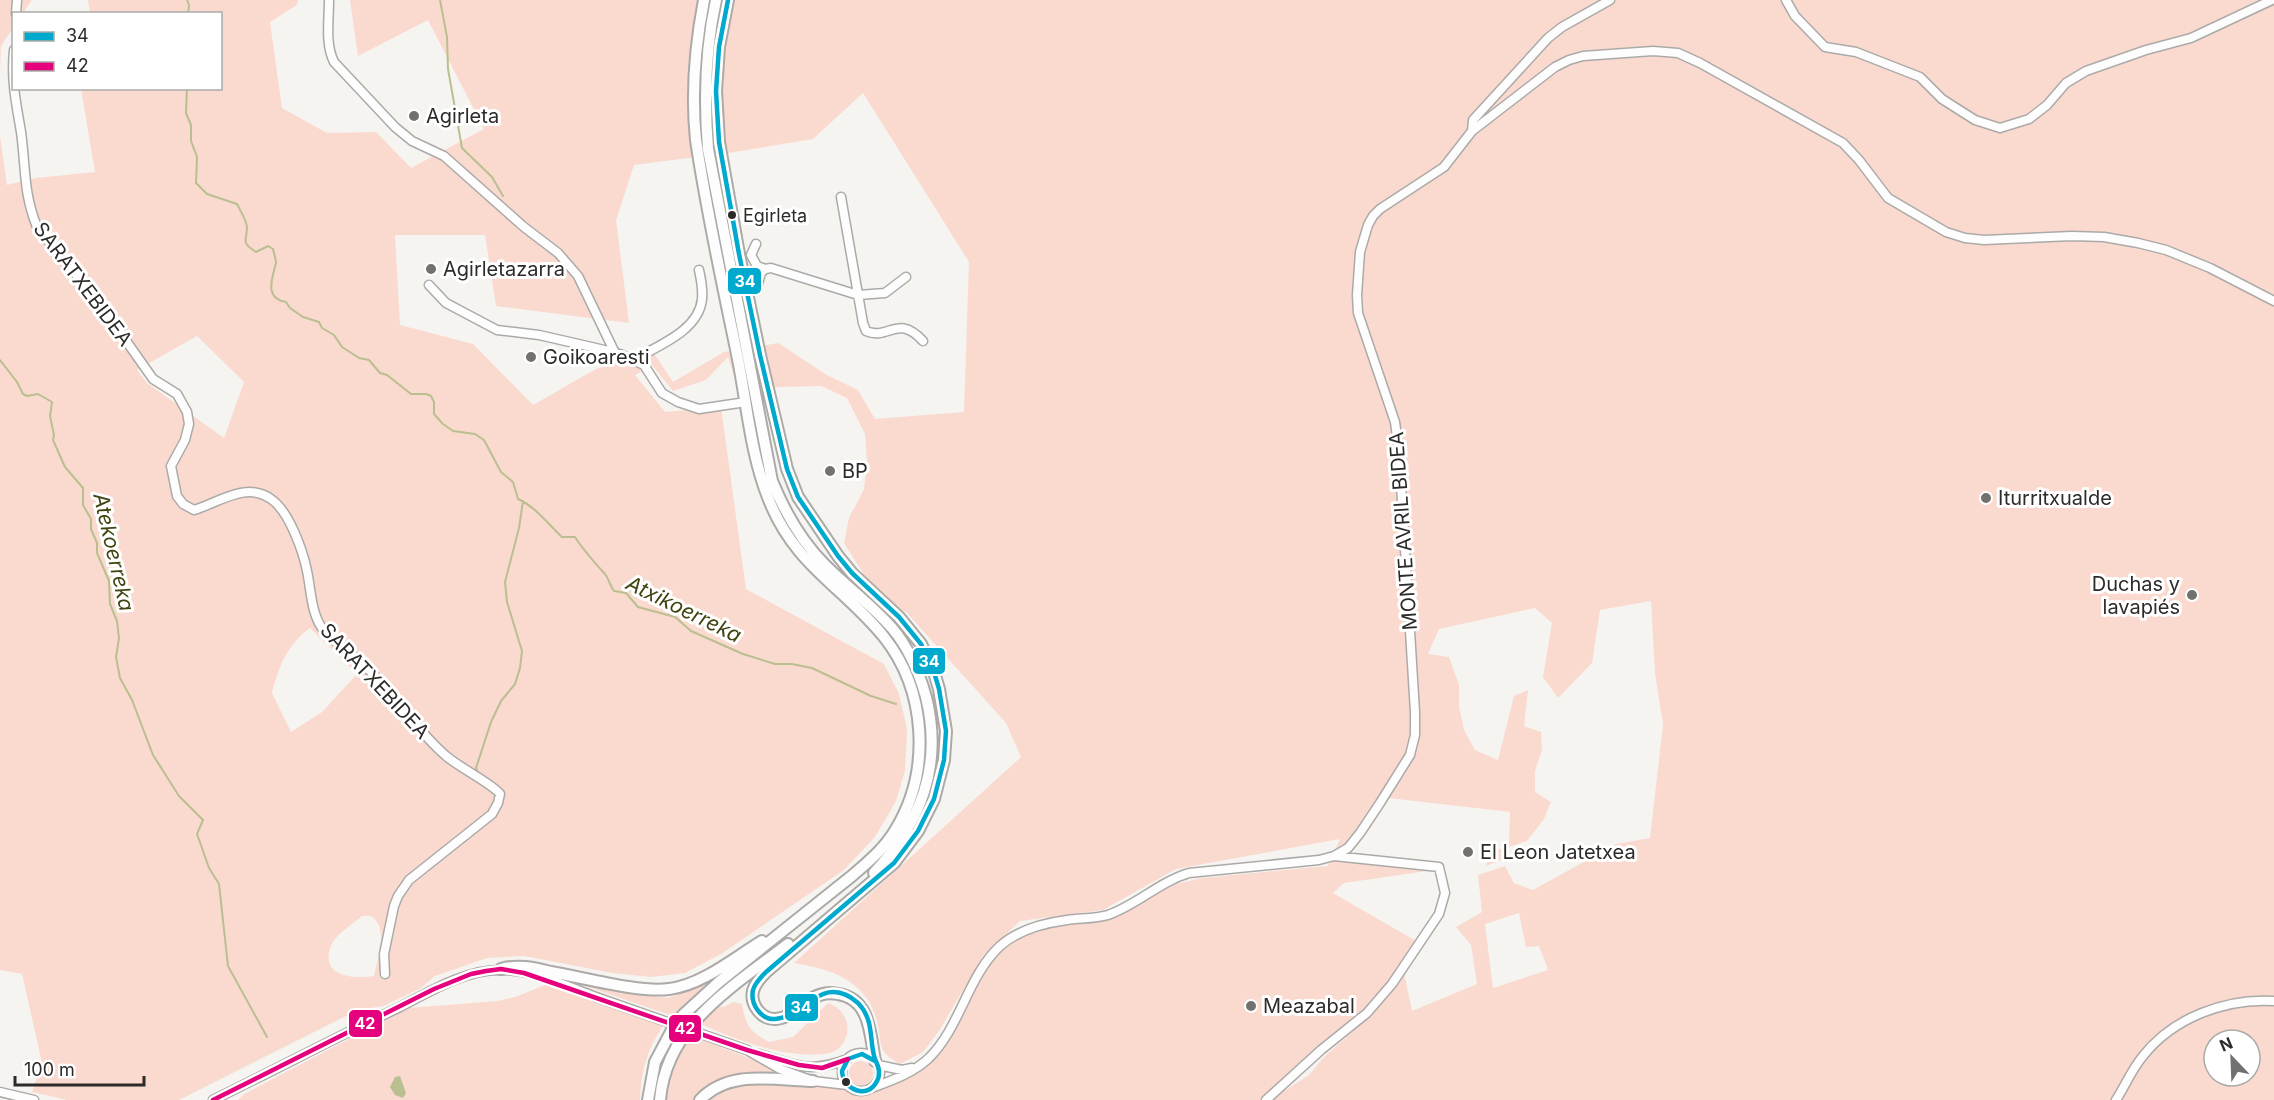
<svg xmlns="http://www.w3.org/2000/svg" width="2274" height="1100" viewBox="0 0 2274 1100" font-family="Inter,sans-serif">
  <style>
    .green { fill: #fadacf; fill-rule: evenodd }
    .water { fill: #babf8f }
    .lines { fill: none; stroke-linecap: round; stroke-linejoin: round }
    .stream { stroke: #babf8f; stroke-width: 2 }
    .minor-casing { stroke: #abaaa8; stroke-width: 11 }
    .major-casing { stroke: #abaaa8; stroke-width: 14 }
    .minor { stroke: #fefdfd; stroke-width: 8 }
    .major { stroke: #fefdfd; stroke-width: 10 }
    .minor-bridge-casing { stroke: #abaaa8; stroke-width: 11; stroke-linecap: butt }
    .minor-bridge { stroke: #fefdfd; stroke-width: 8 }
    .bus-1-casing { stroke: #fff; stroke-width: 9 }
    .bus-2-casing { stroke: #fff; stroke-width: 9 }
    .bus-1 { stroke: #00a9ce; stroke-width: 4.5 }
    .bus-2 { stroke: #e5007d; stroke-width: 4.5 }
    .poi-dot { fill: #73716f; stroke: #fff; stroke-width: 2 }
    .bus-dot { fill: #2d2b29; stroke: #fff; stroke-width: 2 }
    .labels { text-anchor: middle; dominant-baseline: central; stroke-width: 6; stroke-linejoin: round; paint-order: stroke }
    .bus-label { font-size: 18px; fill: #2d2b29; stroke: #fff; text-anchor: start }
    .poi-label { font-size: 20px; fill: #2d2b29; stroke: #fff; text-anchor: start }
    .street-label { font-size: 20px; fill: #2d2b29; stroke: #fff }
    .water-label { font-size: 21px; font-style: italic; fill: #404410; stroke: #fff }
    .line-badge { stroke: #fff; stroke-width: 2 }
    .badge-label { font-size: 16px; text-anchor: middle; font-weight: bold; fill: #fff }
  </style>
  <rect width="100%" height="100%" fill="#f6f4f1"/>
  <!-- green -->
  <path class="green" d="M0,0H32L23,13L14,14L13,28L1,46L0,74Z
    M88,0H298L297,5L270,22L282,108L327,133L376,132L411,168L484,129L428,20L358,56L350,0H2274V1100H1270L1309,1075L1324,1057L1375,1012L1404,973L1412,1011L1477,984L1471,945L1456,927L1482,912L1478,875L1505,866L1514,883L1533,890L1616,844L1650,838L1663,725L1655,673L1651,601L1600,610L1592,663L1558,698L1543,677L1552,623L1535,608L1439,629L1428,654L1449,657L1459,685V706L1464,730L1475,750L1498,760L1514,696L1528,690L1524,726L1541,732L1542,750L1535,771V792L1551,802L1544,819L1527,841L1509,847L1506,858L1486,866L1490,851L1509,847L1510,812L1389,798L1370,829L1354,850L1338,861L1427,871L1344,883L1333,893L1416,941C1400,964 1385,988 1366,1008C1333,1041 1293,1065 1261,1100H705L716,1090L750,1082L843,1088L858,1094L875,1091L910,1077L927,1063L996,955L1006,945L1026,935L1064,924L1094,923L1110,918L1176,884L1202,878L1328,866L1340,839L1176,869L1103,910L1020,921L983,956L939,1031L923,1052L900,1064C875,1050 883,1045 877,1021C866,980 831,969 794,963L1021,757L1006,723L906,612L891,607L863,573L844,543L849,518L864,489L867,461L865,434L847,398L821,386L738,388L728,357L706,380L673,391L652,365L635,375L665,412L721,407L746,589L884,664L899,694L907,729L905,771L896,801L875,837L844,870L721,954L685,973L651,977L612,973L524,956L487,958L435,976L421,988L383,1006L360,1010L342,1018L179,1100H67L32,1092L42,1063L22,974L0,970V136L7,185L36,178L95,172L81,89L220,88V14L90,13ZM863,93L969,262L964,412L875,419L858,390L827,375L778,343L724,352L673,382L653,352L596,369L533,405L473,344L400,325L395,235H485L496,306L629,323L616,220L634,165L735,152L813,139ZM197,336L244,382L224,438L147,383L137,370ZM310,628L357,674L322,712L291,732L272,693C279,666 287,645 310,628ZM1519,913L1526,947L1539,946L1548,970L1493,988L1485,924ZM362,916H371C389,928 378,958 374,976C354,979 319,977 331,946C335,935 353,924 362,916ZM2214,1040H2250V1076H2214Z
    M722,973L673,1016L573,982L611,990L668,998L698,987Z
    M550,983L663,1026C647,1049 641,1072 640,1100H238L244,1094L408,1008L498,1001L518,996Z
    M733,1002L742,1004C746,1026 749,1031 769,1042L793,1037L828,1003C857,1013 852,1052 824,1054C781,1058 738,1040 700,1024L718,1006L724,1007Z
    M689,1035L754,1060L785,1076C748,1071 721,1069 695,1100H665L670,1066Z
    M849 1073a12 12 0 1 1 24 0a12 12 0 1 1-24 0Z"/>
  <!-- water -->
  <path class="water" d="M400,1076L406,1093L403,1098L395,1095L390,1087L395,1077Z"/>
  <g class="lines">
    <!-- stream -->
    <path class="stream" d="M187,0L189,5L188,14
      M440,0L447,37L448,69L462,148L492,177L503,196
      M187,88L186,113L191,125V141L197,157L196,183L207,194L237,204C240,210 246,219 247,227C247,241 240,242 256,252L268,246L273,249C274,254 276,259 276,263C272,279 264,298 286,302L290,308L303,317L319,322L322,328L334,335L342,347L359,358L369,360L380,373L387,375L411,394H426L431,396L434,402V414L443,424L453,431L475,434L484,440L501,472L513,482L518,499C536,507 548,524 562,537H575C584,551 594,562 605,574C609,579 610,586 614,591L626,593L638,607L675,617L691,631L743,654L775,664H792L812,668L871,696L896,704
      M0,360L17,382L23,394L27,396L38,394L52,402L50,416L54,435L53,440L65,467L83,488V505L91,519V529L97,543V553L109,581L110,604L117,621L119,638L116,657L120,678L132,700L153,755L179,796L203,820L197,834L209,868L219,884L228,966L267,1037
      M477,770L476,768L491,722L501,701L515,684L520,668L522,651L507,602L505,582L519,528L523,501"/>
    <defs>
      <path id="minor" d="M329,0C329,21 325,44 334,62L395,127L412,141L444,156L524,227L558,253L578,276L615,353
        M1786,0L1795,16L1825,47L1856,52L1920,77L1942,99L1975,120L2000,128L2029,119L2047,105L2066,83L2086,71L2146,50L2191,38L2272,0
        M16,14L17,0
        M14,50C11,81 16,102 21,132C26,168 23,192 37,227L98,301L153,379L177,394L187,412L189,424L185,440L171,466L177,496L183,504L194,510C218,503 246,481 271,499C289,511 303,551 307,571C311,589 311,613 322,628C334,643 352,653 366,667C394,694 415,729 445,755C458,767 493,784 500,794L498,803L492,814L409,880L398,896L394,906L384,954L385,974
        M1472,131L1473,120L1548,38L1562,27L1610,0
        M841,197L863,323L866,331C889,341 897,313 923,341
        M756,244L751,255L757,266L765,269
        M429,285L446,303L497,330L539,335L596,348L620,354L644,365L662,393L678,402L699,409L746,402
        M747,293L757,287L761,273L765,269L771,268L858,295L885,293L906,277
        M633,360C657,346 699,331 702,299C703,289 701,279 699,270
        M747,1050L780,1069L813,1081L847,1085
        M842 1072a19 19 0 1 1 38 0a19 19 0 1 1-38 0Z
        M759,1054C797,1065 808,1074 848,1059
        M878,1065L902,1070L912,1068
        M869,1089C890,1081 912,1074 929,1058C961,1026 967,977 1000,946C1018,930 1044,923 1067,920C1081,918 1094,919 1108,915C1137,905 1159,882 1189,873L1319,860L1334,856L1348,848L1360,833L1380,803L1410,755L1415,735V712L1399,452L1395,422L1358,313L1357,295L1360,252L1368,225L1373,216L1380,209L1444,167L1472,131L1555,67L1569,60L1583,56L1653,51L1678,53L1700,63L1843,143L1859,160L1888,198L1946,232L1965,238L1984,240L2072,236L2104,237L2138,243L2166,250L2210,268L2274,301
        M0,1092L34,1100
        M213,1100C275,1070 336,1037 398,1008C429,992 464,970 500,970C532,969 566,986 596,997
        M1266,1100L1321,1050L1367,1013L1392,984L1439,914L1445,893L1439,867L1334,856
        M2116,1100C2125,1086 2132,1069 2143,1056C2173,1018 2225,998 2274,1001"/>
      <path id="major" d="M716,0C705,50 704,98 708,149L772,481C785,513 801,541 825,565C847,587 872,605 892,628C909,648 919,672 926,697C943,766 921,822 874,873
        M728,0L719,47L716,91L719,142L739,254L760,355L787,469L798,497L838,556L852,573L899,617L921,644L934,672L939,689L946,731L944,760L934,799L918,831L894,863L766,972C761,977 755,983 753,991C750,1004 761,1020 776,1019C790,1018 800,1006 811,999C819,994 829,992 838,994C871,999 870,1035 875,1061
        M501,969C518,964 534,968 551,972C582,977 639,993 669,989C702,985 734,958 762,941
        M648,1100L655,1062L673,1028L683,1015L719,982L853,875C869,861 885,848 896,829C931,771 927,691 884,637C844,587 795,566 769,500C751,456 747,405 738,359C723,286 707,214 696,140C691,93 695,47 704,0
        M660,1100C666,1025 734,986 788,944
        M700,1100C729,1069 775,1080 813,1081"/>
    </defs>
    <!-- minor casing -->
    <use href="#minor" class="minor-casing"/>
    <!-- major casing -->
    <use href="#major" class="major-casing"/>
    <!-- minor -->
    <use href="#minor" class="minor"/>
    <!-- major -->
    <use href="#major" class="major"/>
    <defs>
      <path id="minor-bridge" d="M596,997L747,1050"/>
    </defs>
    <!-- minor-bridge casing -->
    <use href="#minor-bridge" class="minor-bridge-casing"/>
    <!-- minor-bridge -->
    <use href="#minor-bridge" class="minor-bridge"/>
    <defs>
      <path id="bus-1" d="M728,0L719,47L716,91L719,142L739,254L760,355L787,469L798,497L838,556L852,573L899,617L921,644L934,672L939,689L946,731L944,760L934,799L918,831L894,863L766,972C761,977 755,983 753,990C750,1004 761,1020 775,1019C803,1018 823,971 858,1003C863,1008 867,1015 869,1023C872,1035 871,1047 875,1059C877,1064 879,1067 879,1072C879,1075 879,1078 877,1081C868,1100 843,1090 842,1071L848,1059L862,1054L875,1061"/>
      <path id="bus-2" d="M213,1100L434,989L471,974L486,971L501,969L524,973L747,1050L799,1065L822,1068L848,1059"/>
    </defs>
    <!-- bus-1 casing -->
    <use href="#bus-1" class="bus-1-casing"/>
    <!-- bus-2 casing -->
    <use href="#bus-2" class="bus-2-casing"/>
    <!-- bus-1 -->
    <use href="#bus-1" class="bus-1"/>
    <!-- bus-2 -->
    <use href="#bus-2" class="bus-2"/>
  </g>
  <!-- markers -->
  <g class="poi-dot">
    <circle cx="414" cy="116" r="6"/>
    <circle cx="431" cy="269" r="6"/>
    <circle cx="531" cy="357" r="6"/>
    <circle cx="830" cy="471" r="6"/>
    <circle cx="1986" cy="498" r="6"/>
    <circle cx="2192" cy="595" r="6"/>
    <circle cx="1468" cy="852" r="6"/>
    <circle cx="1251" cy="1006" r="6"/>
  </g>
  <g class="bus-dot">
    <circle cx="732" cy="215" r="5"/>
    <circle cx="846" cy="1082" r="5"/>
  </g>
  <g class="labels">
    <!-- bus labels -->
    <g class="bus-label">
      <text x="743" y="215">Egirleta</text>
    </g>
    <!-- poi labels -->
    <g class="poi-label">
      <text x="426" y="116">Agirleta</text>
      <text x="443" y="269">Agirletazarra</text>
      <text x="543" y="357">Goikoaresti</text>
      <text x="842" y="471">BP</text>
      <text x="1998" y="498">Iturritxualde</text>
      <text x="2180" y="584" text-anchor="end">Duchas y<tspan x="2180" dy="23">lavapiés</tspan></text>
      <text x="1480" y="852">El Leon Jatetxea</text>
      <text x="1263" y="1006">Meazabal</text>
    </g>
    <!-- street labels -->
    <g class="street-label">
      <text transform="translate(83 284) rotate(53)">SARATXEBIDEA</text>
      <text transform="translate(1403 531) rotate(-94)">MONTE AVRIL BIDEA</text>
      <text transform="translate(375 681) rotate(47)">SARATXEBIDEA</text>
    </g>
    <!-- water labels -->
    <g class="water-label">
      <text transform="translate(114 552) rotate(77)">Atekoerreka</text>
      <text transform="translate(684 609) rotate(26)">Atxikoerreka</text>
    </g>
  </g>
  <g class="line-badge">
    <rect x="727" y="267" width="35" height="28" rx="6" fill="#00a9ce"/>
    <rect x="912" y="647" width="34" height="28" rx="6" fill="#00a9ce"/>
    <rect x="784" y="993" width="35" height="29" rx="6" fill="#00a9ce"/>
    <rect x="348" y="1009" width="35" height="29" rx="6" fill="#e5007d"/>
    <rect x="668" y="1014" width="34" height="29" rx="6" fill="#e5007d"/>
  </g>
  <g class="badge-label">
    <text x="745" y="287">34</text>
    <text x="929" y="667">34</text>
    <text x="801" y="1013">34</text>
    <text x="365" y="1029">42</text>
    <text x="685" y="1034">42</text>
  </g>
  <!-- legend -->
  <rect x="12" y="12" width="210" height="78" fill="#ffffff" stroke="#abaaa9" stroke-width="1.5"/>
  <rect x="24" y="32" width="30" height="9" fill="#00a9ce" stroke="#abaaa9" stroke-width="1.5"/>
  <text x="66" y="42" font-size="18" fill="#2d2b29">34</text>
  <rect x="24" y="62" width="30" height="9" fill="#e5007d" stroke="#abaaa9" stroke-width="1.5"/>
  <text x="66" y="72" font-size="18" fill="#2d2b29">42</text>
  <!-- north arrow -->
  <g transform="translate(2232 1058) rotate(337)"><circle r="28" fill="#ffffff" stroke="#abaaa9" stroke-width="1.5"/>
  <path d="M0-4.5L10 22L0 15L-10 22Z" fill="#73716f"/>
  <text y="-9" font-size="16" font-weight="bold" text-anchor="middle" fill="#2d2b29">N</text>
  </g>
  <!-- scale -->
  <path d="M15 1076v9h129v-9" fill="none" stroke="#2d2b29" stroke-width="3"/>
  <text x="24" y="1076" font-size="18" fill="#2d2b29" stroke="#ffffff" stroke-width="4.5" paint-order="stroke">100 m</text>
</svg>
